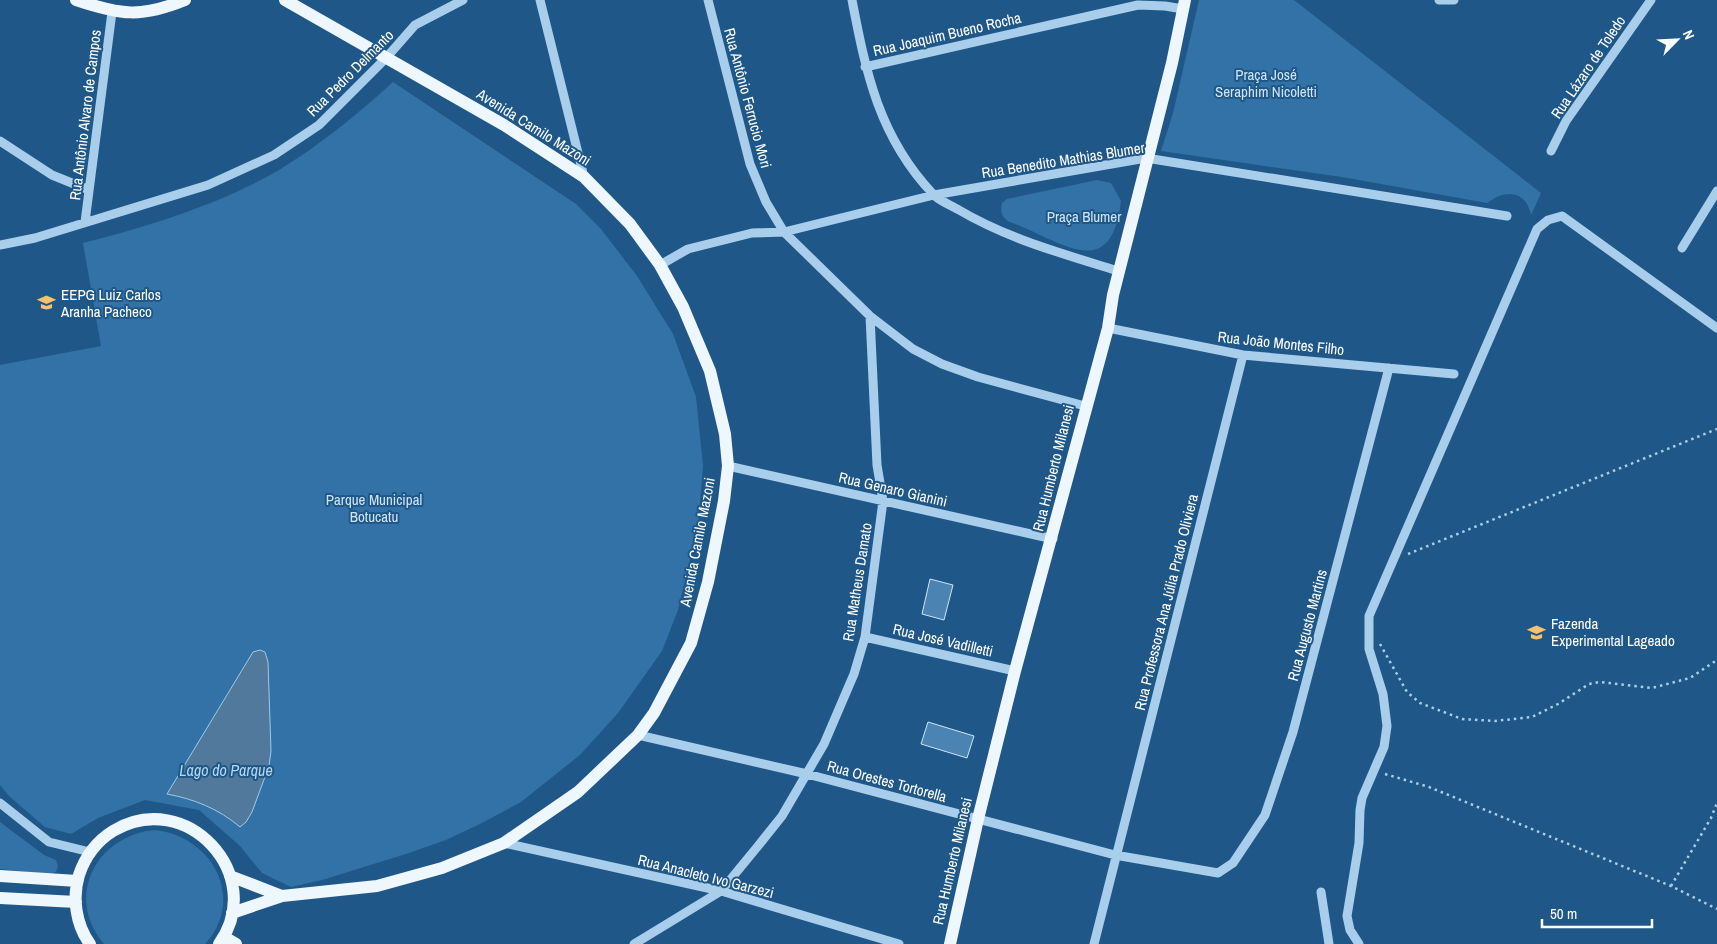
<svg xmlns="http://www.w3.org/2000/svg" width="1717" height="944" viewBox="0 0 1717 944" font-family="'Archivo Narrow',sans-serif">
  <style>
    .green { fill: #3272a6 }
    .water { fill: #51799c; stroke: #9dcaec }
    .building { fill: #4b84b2; stroke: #cee5f8 }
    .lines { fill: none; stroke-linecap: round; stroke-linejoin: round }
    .path { stroke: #a9ceeb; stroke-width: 2.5; stroke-dasharray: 2.5 4; stroke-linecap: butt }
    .minor { stroke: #a9ceeb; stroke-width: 9 }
    .major { stroke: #eef6fe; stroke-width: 12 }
    .labels { text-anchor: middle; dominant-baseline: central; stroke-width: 4; stroke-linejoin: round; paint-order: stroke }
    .street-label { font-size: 15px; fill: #fff; stroke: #1f5888 }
    .park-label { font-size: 15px; fill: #cee5f8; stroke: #1f5888 }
    .poi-label { font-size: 15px; fill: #fff; stroke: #1f5888; text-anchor: start }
    .water-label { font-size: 16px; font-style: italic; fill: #b5d7f2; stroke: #1f5888 }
  </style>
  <rect width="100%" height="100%" fill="#1f5888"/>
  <!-- green -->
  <path class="green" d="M1199,0H1294L1541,193L1531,215C1526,190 1505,189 1487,203L1342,177L1161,151L1173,113Z
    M393,82L576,204L601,229L637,276L673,334L696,397L703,466L698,526L678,610L662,651L618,713L580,755L521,802L482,823L446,840L406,854L322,880L291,887L262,873L240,846L199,810L145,800L98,818L71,834L45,827L9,796L0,785V365L101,346L83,243C150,226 219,205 279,170C320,145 358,114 393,82Z
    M1097,180L1111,183L1121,201C1111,285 1061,241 1010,222C1002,218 1000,212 1002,203L1007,199Z
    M0,822L44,855L56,860L58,866L56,872L48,874L0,869Z
    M154,830C211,835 247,898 205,944H104C64,897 96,836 154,830Z"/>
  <!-- water -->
  <path class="water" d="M260,650L265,652L268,662L271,751L269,766L252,812L246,822L240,827C219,809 194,799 167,794L253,652Z"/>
  <!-- building -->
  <path class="building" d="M930,579L953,585L944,620L922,614Z
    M928,722L974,736L967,758L921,744Z"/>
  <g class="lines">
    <!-- path -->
    <path class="path" d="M1408,554L1717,429
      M1380,644L1407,692L1420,703L1462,719L1495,721L1532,717L1558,704L1589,684L1600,682L1652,688L1690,678L1717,660
      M1385,774L1429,787L1671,886L1717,909
      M1671,886L1711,818L1717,803"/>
    <!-- minor -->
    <path class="minor" d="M540,0L584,177
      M708,0L750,164L766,202L784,232L870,316L913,349L942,364L978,377L1085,406
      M852,0C866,73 879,137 933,194C939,201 951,205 959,210C1008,239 1064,254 1118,271
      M1439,0H1454
      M865,67L1138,5L1165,6L1183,9
      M0,141L52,175L89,190
      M1551,151L1566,121L1651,0
      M85,222L112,12
      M0,245L35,238L208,185L274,155L319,125L386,58L415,25L463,0
      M1682,248L1717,191
      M660,265L688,249L752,233L784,232L934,195L1146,158L1507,216
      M1108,328L1243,355L1454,374
      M728,466L1053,539
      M865,637L1015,671
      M638,735L807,774L1115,855L1218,873L1233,863L1265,815L1293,732L1389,368
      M0,803L49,842L90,852
      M504,843L721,891L899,944
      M1321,892L1329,944
      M634,944L721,891L758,846L782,816L824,744L854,674L865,637L883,501L877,465L870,316
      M1094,944L1243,355
      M1359,944L1350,930L1347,916L1359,843L1360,810L1362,798L1384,747L1387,726L1383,694L1369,649V616L1537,229L1548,220L1562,216L1717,328"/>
    <!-- major -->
    <path class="major" d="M76,0C121,15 141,18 185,0
      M0,876L77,881
      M230,876L282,896
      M0,898L76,902
      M232,913L282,896L377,886L442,868L504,843L578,792L638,735L654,713L691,643L708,582L724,501L728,466L725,434L710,371L683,307L660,265L630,224L584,177L504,125L285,0
      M224,937L236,944
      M90,944C76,925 72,898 79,875C85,857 97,841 113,831C186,787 268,875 219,944
      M950,944L978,819L1015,671L1108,328L1113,295L1172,63L1185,0"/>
  </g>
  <!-- icons -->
  <defs>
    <symbol id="school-bare" viewBox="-9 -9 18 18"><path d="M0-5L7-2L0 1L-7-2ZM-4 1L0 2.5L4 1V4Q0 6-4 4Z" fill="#f9c169" stroke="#1f5888" stroke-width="2.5" paint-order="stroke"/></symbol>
    <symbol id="university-bare" viewBox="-9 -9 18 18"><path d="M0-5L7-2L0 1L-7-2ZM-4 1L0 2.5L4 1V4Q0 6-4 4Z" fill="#f9c169" stroke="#1f5888" stroke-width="2.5" paint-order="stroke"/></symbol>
  </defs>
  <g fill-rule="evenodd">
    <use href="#school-bare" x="34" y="290" width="25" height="25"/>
    <use href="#university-bare" x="1524" y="620" width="25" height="25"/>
  </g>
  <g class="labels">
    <!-- street labels -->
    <g class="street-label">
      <text transform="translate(947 34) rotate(-13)">Rua Joaquim Bueno Rocha</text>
      <text transform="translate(1588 67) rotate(-56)">Rua Lázaro de Toledo</text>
      <text transform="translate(350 73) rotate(-45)">Rua Pedro Delmanto</text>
      <text transform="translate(748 98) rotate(75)">Rua Antônio Ferrucio Mori</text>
      <text transform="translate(85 115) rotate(-83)">Rua Antônio Alvaro de Campos</text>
      <text transform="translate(534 127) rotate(32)">Avenida Camilo Mazoni</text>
      <text transform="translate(1063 160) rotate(-9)">Rua Benedito Mathias Blumer</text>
      <text transform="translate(1281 343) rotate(6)">Rua João Montes Filho</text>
      <text transform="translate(1053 468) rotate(-76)">Rua Humberto Milanesi</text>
      <text transform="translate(893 489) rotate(13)">Rua Genaro Gianini</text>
      <text transform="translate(697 542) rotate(-79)">Avenida Camilo Mazoni</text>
      <text transform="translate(857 582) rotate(-81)">Rua Matheus Damato</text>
      <text transform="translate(1166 602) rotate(-76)">Rua Professora Ana Júlia Prado Oliviera</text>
      <text transform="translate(1307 625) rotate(-75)">Rua Augusto Martins</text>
      <text transform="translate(943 640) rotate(13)">Rua José Vadilletti</text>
      <text transform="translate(887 781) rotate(15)">Rua Orestes Tortorella</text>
      <text transform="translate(952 861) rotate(-77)">Rua Humberto Milanesi</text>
      <text transform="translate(706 876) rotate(14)">Rua Anacleto Ivo Garzezi</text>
    </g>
    <!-- park labels -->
    <g class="park-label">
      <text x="1266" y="74">Praça José<tspan x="1266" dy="17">Seraphim Nicoletti</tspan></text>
      <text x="1084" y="216">Praça Blumer</text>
      <text x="374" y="499">Parque Municipal<tspan x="374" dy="17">Botucatu</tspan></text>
    </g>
    <!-- poi labels -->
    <g class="poi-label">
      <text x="61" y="294">EEPG Luiz Carlos<tspan x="61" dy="17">Aranha Pacheco</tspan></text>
      <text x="1551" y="623">Fazenda<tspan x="1551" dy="17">Experimental Lageado</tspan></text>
    </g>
    <!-- water labels -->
    <g class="water-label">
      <text x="226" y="770">Lago do Parque</text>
    </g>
  </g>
  <!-- north arrow -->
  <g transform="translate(1677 40) rotate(66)" stroke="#1f5888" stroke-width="4" paint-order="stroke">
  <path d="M0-4L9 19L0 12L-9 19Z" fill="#ffffff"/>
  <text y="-8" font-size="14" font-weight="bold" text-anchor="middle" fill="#ffffff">N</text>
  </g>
  <!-- scale -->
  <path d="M1542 919v8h110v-8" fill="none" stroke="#ffffff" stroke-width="2.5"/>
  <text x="1550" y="919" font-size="15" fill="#ffffff" stroke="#1f5888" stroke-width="4" paint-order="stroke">50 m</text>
</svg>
